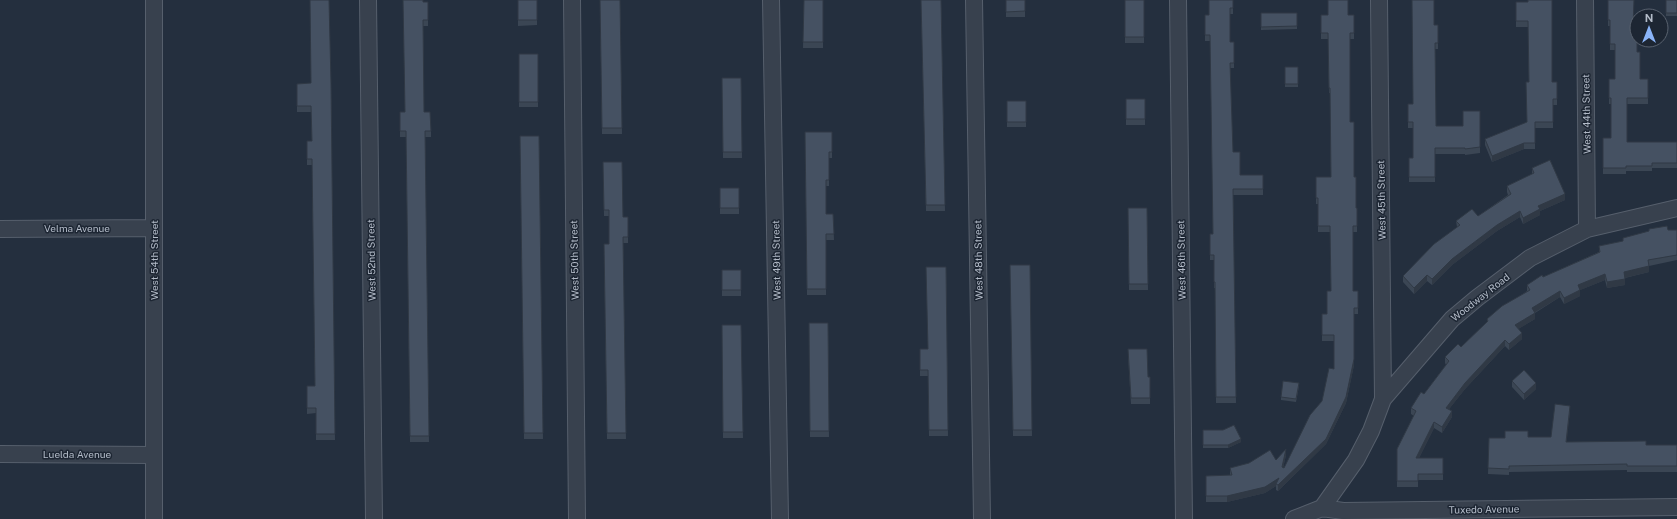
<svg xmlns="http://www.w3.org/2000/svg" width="1677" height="519" viewBox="0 0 1677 519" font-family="'Public Sans',sans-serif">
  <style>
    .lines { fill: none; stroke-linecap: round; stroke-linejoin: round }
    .minor-casing { stroke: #565f6c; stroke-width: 18 }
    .minor { stroke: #38414e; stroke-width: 16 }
    .wall { fill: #3b4654 }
    .shaded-wall { fill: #303945 }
    .building { fill: #455162; stroke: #303945 }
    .labels { text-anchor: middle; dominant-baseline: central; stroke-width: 3; stroke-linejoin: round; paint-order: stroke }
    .street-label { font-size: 10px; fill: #b4bcc9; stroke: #1d2633 }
  </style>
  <rect width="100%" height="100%" fill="#242f3e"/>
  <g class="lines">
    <defs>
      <path id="minor" d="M154,0V519
        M368,0L374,519
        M572,0L577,519
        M771,0L780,519
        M974,0L982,519
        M1178,0L1184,519
        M1379,0L1383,399
        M1585,0L1587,229
        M0,229L154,228
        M0,454L154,455
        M1322,508L1356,460L1371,431L1383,399L1452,319L1477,298L1530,258L1587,229L1677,208
        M1294,519L1322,508L1343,511L1677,507"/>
    </defs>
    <!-- minor casing -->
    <use href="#minor" class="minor-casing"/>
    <!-- minor -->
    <use href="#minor" class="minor"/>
  </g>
  <!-- wall -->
  <path class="wall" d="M518,0H537V25L518,26Z
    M600,0H620L622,134H602Z
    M804,0H823V48H803Z
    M921,0H941L945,211H926Z
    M1006,0H1025V17H1006Z
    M1125,0H1144V43H1125Z
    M1233,0V14H1230V42H1234V68H1230L1233,152L1240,175H1263V195H1233L1236,403H1216L1215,288H1214V260H1210V234H1213L1210,41H1205V15H1209Z
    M1608,0L1633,27L1637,52L1640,79H1648V104H1627V142H1677V168H1652V171H1626V174H1603V138H1611V104H1609V79H1615V50H1610V26H1608Z
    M1666,0H1677V16H1666Z
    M423,2H428V26H423L424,112L431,131V137H425L429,442H410L406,137H400V118L405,112Z
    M1516,2H1528L1552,82H1557V105H1553V128H1535V149H1524L1492,162L1485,145V139L1527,122L1529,82L1528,27H1516Z
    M1261,13H1297V29L1261,30Z
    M1321,15H1354V39H1350V122L1354,177L1356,208H1357V232H1353V291H1358V314H1354V365L1346,403L1326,444L1278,491L1276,490V486L1265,493L1227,502H1206V476L1230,475V468L1276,460L1286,455L1283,468H1284L1322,401L1334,369V341H1322V314H1327L1331,291L1330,232H1318V204H1316V177H1331L1330,93H1329L1328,39H1321Z
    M1434,25H1438V49H1435L1436,126H1463L1480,111V153L1465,155V154H1435V182H1409V158H1413V128H1408V104H1413Z
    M519,54H538V107H519Z
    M1285,67H1298V87H1285Z
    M722,78H741L742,158H723Z
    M331,83L335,440H316V413L307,414V386H315L312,165H307V147L312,141L311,112H297V84Z
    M1126,99H1145V125H1126Z
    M1007,101H1026V127H1007Z
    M805,132H832V158H829V186H826V214H833L834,240H826V295H807Z
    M520,136H539L543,439H524Z
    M603,162L623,217H628V243H623L626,439H607L604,244H609V216H604Z
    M1532,168L1565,200L1540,211V215L1523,224L1520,217L1497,231L1452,265L1432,285L1427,281L1414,294L1403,282V276L1457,227L1456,221L1478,216L1508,195L1507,192V186L1532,174Z
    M720,188H739V214H720Z
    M1128,208H1147L1148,290H1129Z
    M1668,230H1677V260L1649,266V272L1625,278V285L1607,288L1605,280L1580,290V296L1564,304L1560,297L1535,313V319L1518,329L1522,339L1509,350L1505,346L1465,389L1449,409L1452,417L1442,433L1434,428L1419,458H1443V480H1418V487H1397V449L1414,416L1411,414V408L1424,394L1446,365L1445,363V357L1461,347L1487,322V319L1527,291V285L1543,277L1599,252V246L1623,241V238Z
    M1010,265H1030L1032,436H1013Z
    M946,267L948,436H929L928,376H920V349H928Z
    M722,270H741V296H722Z
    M809,323H828L829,437H810Z
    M722,325H741L743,438H723Z
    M1128,355L1148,377H1150V404H1131Z
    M1512,381L1536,389L1524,400L1512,387Z
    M1299,386L1296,402L1281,400V397Z
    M1570,411L1566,442L1646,445H1677V472H1627V470L1509,472V475L1488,474L1489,438H1505L1528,437H1551Z
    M1203,430H1223L1241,442L1228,448H1203Z"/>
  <!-- shaded-wall -->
  <path class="shaded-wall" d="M1524,143V149L1492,162V156Z
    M1565,194V200L1540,211V215L1523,224V218L1538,206Z
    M1520,211V217L1497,231L1452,265L1432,285V279L1452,259L1497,225Z
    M1649,266V272L1624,278V272Z
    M1605,274V280L1578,291V285Z
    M1427,275V281L1414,294V288Z
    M1625,279V285L1607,288V282Z
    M1580,290V296L1564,304V298Z
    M1560,291V297L1532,314V308Z
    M1535,313V319L1515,331V325Z
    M1522,333V339L1509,350V344Z
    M1505,340V346L1465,389L1446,413V408L1465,383Z
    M1354,359V365L1346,403L1326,444L1278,491V485Z
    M1536,383V389L1524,400V394Z
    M1570,406V411L1566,448V442Z
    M1452,411V417L1442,433V427Z
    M1434,422V428L1416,464V458Z
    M1241,439V442L1228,448V445Z
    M1286,449V455L1282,473V467Z
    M1279,478L1276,484V486L1265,493L1227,502V496Z"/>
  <!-- building -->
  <path class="building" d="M310,0H329L331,83L335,434H316V408H307V386H315L312,159H307V141H312L311,106H297V84L311,83Z
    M403,0H423V2H428V20H423L424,112H430L431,131H425L429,436H410L406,131H400V112H405Z
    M518,0H537V20H518Z
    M600,0H620L622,128H602Z
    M804,0H823V42H803Z
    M921,0H941L945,205H926Z
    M1006,0H1025V11L1006,12Z
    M1125,0H1144V37H1125Z
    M1209,0H1233V8H1230V42H1234V63H1230L1233,152H1240V175H1263V189H1233L1236,397H1216L1215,282H1214V255H1210V234H1213L1210,35H1205V15H1209Z
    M1328,0H1348V15H1354V33H1350V122H1354V177H1356V208H1357V226H1353V291H1358V308H1354V359L1346,397L1326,439L1278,485L1276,484L1279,478L1265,487L1227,496H1206V476L1232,475L1230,468L1249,463L1270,450L1276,460L1286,449L1282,467L1284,468L1310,415L1322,401L1329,368L1334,369V335H1322V314H1327V291H1331L1330,226H1318V198H1316V177H1331L1330,88H1329L1328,33H1321V15H1328Z
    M1412,0H1434V25H1438V43H1435L1436,126H1463V111H1480V147L1465,149V148H1435V177H1409V158H1413V122H1408V104H1413Z
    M1528,0H1552V82H1557V99H1553V122H1535V143H1524L1492,156L1485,139L1527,122L1526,82H1529L1528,21H1516V2H1528Z
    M1608,0H1634L1633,27H1637V52H1640V79H1648V98H1627V142H1677V163H1652V166H1626V168H1603V138H1611V98H1609V79H1615V44H1610V20H1608Z
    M1666,0H1677V13H1666Z
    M1261,13H1297V26L1261,27Z
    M519,54H538V102H519Z
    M1285,67H1298V84H1285Z
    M722,78H741L742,152H723Z
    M1126,99H1145V119H1126Z
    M1007,101H1026V122H1007Z
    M805,132H832V152H829V180H826V214H833L834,234H826V289H807Z
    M520,136H539L543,433H524Z
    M1550,160L1565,194L1538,206L1540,209L1523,218L1520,211L1497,225L1452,259L1432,279L1427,275L1414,288L1403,276L1434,244L1460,225L1456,221L1472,209L1478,216L1511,194L1507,186L1534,173L1532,168Z
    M603,162H622L623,217H628V237H623L626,433H607L604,244H609V210H604Z
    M720,188H739V208H720Z
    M1128,208H1147L1148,284H1129Z
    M1667,226L1668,230H1677V255L1648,260L1649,266L1624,272L1625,279L1607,282L1605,274L1578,285L1580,290L1564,298L1560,291L1532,308L1535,313L1515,325L1522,333L1509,344L1505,340L1465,383L1446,408L1452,411L1442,427L1434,422L1416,458H1443V474H1418V481H1397V449L1416,411L1411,408L1421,392L1424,394L1449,361L1445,357L1458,344L1461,347L1488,321L1487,319L1502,306L1530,290L1527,285L1542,275L1543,277L1600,252L1599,246L1623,241V238L1649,231V229Z
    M1010,265H1030L1032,430H1013Z
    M926,267H946L948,430H929L928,370H920V349H928Z
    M722,270H741V290H722Z
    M809,323H828L829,431H810Z
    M722,325H741L743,432H723Z
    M1128,349H1147L1148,377H1150V398H1131Z
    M1524,370L1536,383L1524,394L1512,381Z
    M1283,381L1299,383L1296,399L1281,397Z
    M1555,404L1570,406L1566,442L1646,441V445H1677V466H1627V464L1509,466V469L1488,468L1489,438H1505V431H1528V437H1551Z
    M1234,425L1241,439L1228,445H1203V430H1223Z"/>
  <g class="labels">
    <!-- street labels -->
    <g class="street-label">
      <text transform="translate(1586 114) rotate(-91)">West 44th Street</text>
      <text transform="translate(1381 200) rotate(-91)">West 45th Street</text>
      <text x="77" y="228">Velma Avenue</text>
      <text transform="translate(154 260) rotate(-90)">West 54th Street</text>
      <text transform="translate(371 260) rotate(-91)">West 52nd Street</text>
      <text transform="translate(574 260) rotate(-91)">West 50th Street</text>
      <text transform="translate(776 260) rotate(-91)">West 49th Street</text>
      <text transform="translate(978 260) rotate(-91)">West 48th Street</text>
      <text transform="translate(1181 260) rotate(-91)">West 46th Street</text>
      <text transform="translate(1480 297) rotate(-38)">Woodway Road</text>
      <text x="77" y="454">Luelda Avenue</text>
      <text transform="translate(1484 509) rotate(-1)">Tuxedo Avenue</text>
    </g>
  </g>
  <!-- north arrow -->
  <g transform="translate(1649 28)"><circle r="19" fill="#1d2633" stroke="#59626f"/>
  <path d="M0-3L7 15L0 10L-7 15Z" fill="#8ab4f8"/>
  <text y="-6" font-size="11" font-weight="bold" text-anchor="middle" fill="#b4bcc9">N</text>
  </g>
</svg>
